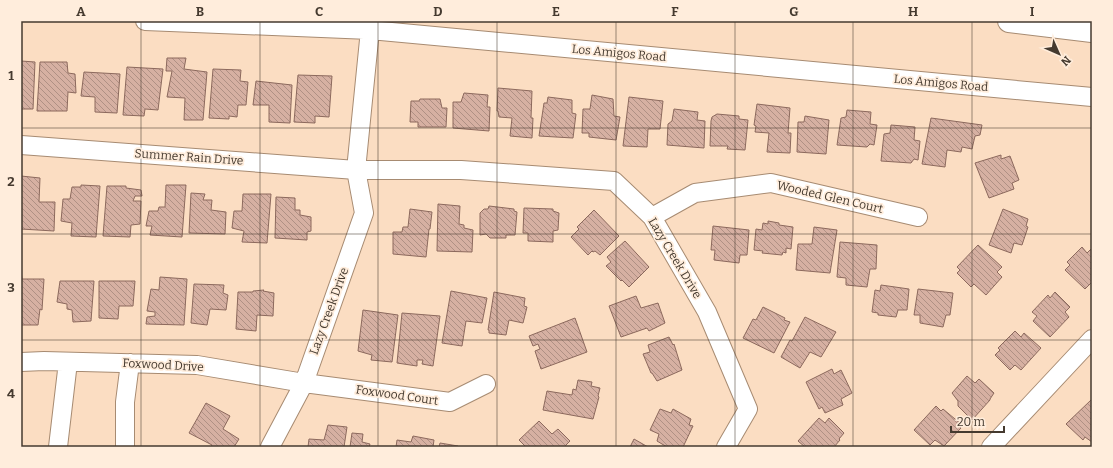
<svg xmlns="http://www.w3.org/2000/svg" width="1113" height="468" viewBox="0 0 1113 468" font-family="Bitter,serif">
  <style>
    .building { fill: url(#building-back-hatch); stroke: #8c695d }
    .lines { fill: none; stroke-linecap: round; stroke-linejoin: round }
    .minor-casing { stroke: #a78b72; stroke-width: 20 }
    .highway-casing { stroke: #a78b72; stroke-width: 24 }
    .minor { stroke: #fff; stroke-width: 18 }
    .highway { stroke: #fff; stroke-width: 22 }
    .grid { fill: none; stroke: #453a2f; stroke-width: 1; stroke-opacity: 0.55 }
    .labels { text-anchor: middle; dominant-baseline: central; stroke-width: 3.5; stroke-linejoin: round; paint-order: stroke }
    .street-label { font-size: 12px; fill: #453a2f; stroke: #ffeddc }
    .neatline { fill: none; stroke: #453a2f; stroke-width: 1.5 }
    .grid-label { font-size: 13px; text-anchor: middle; font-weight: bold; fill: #453a2f }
  </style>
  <defs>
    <pattern id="building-back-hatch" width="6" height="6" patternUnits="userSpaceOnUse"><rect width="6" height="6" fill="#d6b0a2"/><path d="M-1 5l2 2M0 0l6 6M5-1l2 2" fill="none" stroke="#af9084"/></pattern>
  </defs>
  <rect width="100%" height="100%" fill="#fbddc2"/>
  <!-- building -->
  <path class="building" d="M167,58H186L184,69L207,72L203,120H184L185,98L167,97L172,71H166Z
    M21,61L35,62L33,109H21Z
    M40,62H67L68,73L75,74L76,93L68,92L67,111H37Z
    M127,67L163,69L158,110L145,109L144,116L123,115Z
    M213,69L241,70L240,81L248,82L246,105H238L237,117L229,116V119L209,118Z
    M84,72L120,74L117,113L95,112V97L81,96Z
    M298,75L332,76L329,117L315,116V123L294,122Z
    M256,81L292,85L290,123L269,122V105H253Z
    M498,88L532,91L531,118H533L532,138L510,136L512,118L499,117L498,111H497Z
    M464,93L488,95L487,107H490L489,131L453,128V102H461Z
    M592,95L613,99L614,116L620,117L616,140L589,137V133H582L583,109H590Z
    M548,97L572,100V113L576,114L573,138L539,136L544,103H547Z
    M629,97L663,101L660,129H648L647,147L623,146Z
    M420,99H440L442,108H447L446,127H418V122H410L411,101H419Z
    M757,104L790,108L788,133H791L790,153L767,152L769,133L755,132L756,126L754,125Z
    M674,109L698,112L697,120L705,121L704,148L667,145L668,124L672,121Z
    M847,110L871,112L870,124L877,125L874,145L870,144L867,147L837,145L841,118L846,117Z
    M717,114L739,116V119L748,120L745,150L727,149L728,146H710L711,121L712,117Z
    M805,116L829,120L826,154L797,152L798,122H804Z
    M931,118L982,125L980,135L975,136L972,149L962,147L961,152L947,150L945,167L922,164Z
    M891,125L915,127L914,140L920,141L918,160L914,159L911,163L881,161L884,134L890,133Z
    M1001,155V159L1010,156L1019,180L1012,183L1014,189L989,198L975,163Z
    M21,176L40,178L39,202H55L54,231L21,229Z
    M81,185L100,186L96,237L71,236L72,223L61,221L63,199H70L72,187H81Z
    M166,185H186L182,237L150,235L152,226H146L149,211H158L159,207H165Z
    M107,186H126V188L141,190L142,196H135L133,201H141L140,224L131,225L130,237L103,236Z
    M191,193L205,194L203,200H212L211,210L226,212L225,234L189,233Z
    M243,194H271L267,243L242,242L244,231L232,228L234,211H242Z
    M276,197L295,198V210H300V215L311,217V231L307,232V240L275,238Z
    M438,204L460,206L459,224L464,225V228L473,230L472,252L437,251Z
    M489,206L514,209V211L517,212L515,235H506V238H490L486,234L480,235V213L484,209H488Z
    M524,208L553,209V211L559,213L558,230L553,231V242L528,241V233H523Z
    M410,209L432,212L430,229H429L426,257L393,254V232H402L403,227H408Z
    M1003,209L1028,219L1026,226L1028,227L1022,245L1014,243L1011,253L989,245Z
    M594,210L619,236L600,255L595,251L593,252L592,251L588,255L571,237L579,229L577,227Z
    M768,221L779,223V225L793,227L791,249L786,248V253L783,252L782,255L762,253L763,251L754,250L756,229L762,230L763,223L768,224Z
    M713,226L749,230L747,255H740L739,263L714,260L715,250H711Z
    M814,227L837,230L830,273L796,270L798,244H812Z
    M625,241L649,267L629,287L622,280L621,281L606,266L611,262L607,257Z
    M840,242L877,245L876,269H870L867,287L846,285V278L837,277Z
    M978,245L1002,267L997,272L1002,277L986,295L974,284L971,287L957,273L960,270L957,267Z
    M1082,247L1087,253L1092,248V282L1085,289L1065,270L1070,265L1067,262Z
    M21,271L22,279H44L42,310L40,309L38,325H21Z
    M160,277L187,279L184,325L146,324L147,317L155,316V312L147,311L151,289L159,290Z
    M60,281H94L91,321L73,322L72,310L67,309V304L57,302Z
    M99,281H135L133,306H119L118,319L99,318Z
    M194,284L224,285L223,293L228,295L226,310L210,309L207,325L191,323Z
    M881,285L909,289L907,310H898L896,317L878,315V313L872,312L875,290L880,291Z
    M918,289L953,293L950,315H946L943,327L920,323V315H914Z
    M264,290L263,291L274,293L273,316L257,315L256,331L236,329L238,292H253V291Z
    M451,291L487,298L482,323L466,321L462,346L442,343Z
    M494,292L525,298L524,306L527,307L523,323L509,320L506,335L489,333V330H488Z
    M1055,292L1070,307L1065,312L1069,317L1050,337L1033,321L1037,316L1032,312L1048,295L1050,298Z
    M636,296L641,308L658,303L665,323L649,331L647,328L621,337L609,306Z
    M763,307L785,318L784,320L790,322L774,353L743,338L753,319L756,320Z
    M363,310L398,315L392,362L371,360L372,355L358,351Z
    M402,313L440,316L433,366L422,364L423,360H417V366L397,363Z
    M805,317L836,332L821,357L810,352L800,368L781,357L790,340L792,341Z
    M575,318L587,352L541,369L535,351L540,349L538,344L533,346L529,336Z
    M1015,331L1021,337L1024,333L1041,348L1021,370L1015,365L1010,370L995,355L1000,350L998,348Z
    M669,337L673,345L674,344L682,370L657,381L652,373H651L643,354L650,352L648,345Z
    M832,369L834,374L841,370L852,393L841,399L843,405L825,413L822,407L819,409L806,382Z
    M967,376L975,383L979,379L994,393L990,399V400L972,420L958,406V401L952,393Z
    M578,380L592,382L591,386L600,388L598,396L599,397L593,419L543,410L547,391L572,395L573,389L576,390Z
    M1091,400L1092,401V442L1085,437L1083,440L1066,424Z
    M206,403L230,416L223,429L239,439L234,447H211L212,445L189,433Z
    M936,406L941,411L943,409L961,424L959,426L961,428L944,446L935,440L930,445L914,430Z
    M660,409L671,413L673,409L691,419L689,425L693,426L683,447H667L657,441L659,434L650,430Z
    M819,418L825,423L829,418L844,433L839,439L840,440L834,447H805L798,441Z
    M539,421L552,434L558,429L570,441L564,447H526L519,440Z
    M328,425L347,427L344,447H308L309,439L324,440Z
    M352,433L363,434L362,442L370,444L369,447H350Z
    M413,436L434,440L433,447H396L397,440L411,442Z
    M634,439L648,447H630Z
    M440,443L458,446V447H439Z"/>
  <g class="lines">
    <defs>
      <path id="minor" d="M145,21L370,30L1092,97
        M21,145L356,170L370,30
        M652,217L695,193L771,183L918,217
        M21,362L44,361L197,365L304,383L450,402L486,384
        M58,447L68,362
        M125,447V402L130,363
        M270,447L304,383L364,213L356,170H461L614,181L652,217L707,312L748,409L726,447
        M991,447L1092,339"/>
      <path id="highway" d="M1009,21L1092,31"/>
    </defs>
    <!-- minor casing -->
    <use href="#minor" class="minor-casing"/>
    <!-- highway casing -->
    <use href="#highway" class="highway-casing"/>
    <!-- minor -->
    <use href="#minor" class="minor"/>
    <!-- highway -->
    <use href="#highway" class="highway"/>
  </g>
  <!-- grid -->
  <path class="grid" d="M141,21V447M260,21V447M378,21V447M497,21V447M616,21V447M735,21V447M853,21V447M972,21V447M21,128H1092M21,234H1092M21,340H1092"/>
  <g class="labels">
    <!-- street labels -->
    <g class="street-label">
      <text transform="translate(619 53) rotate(5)">Los Amigos Road</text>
      <text transform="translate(941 83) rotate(5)">Los Amigos Road</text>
      <text transform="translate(189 157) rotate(4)">Summer Rain Drive</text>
      <text transform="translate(830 197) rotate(13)">Wooded Glen Court</text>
      <text transform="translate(675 258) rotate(59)">Lazy Creek Drive</text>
      <text transform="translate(329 311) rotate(-70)">Lazy Creek Drive</text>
      <text transform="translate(163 365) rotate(3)">Foxwood Drive</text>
      <text transform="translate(397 395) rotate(8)">Foxwood Court</text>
    </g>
  </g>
  <!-- border -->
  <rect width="1113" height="468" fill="none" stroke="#ffeddc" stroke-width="44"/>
  <!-- north arrow -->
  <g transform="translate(1059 54) rotate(135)" stroke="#ffeddc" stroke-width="3" paint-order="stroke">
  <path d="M0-3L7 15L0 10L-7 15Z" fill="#453a2f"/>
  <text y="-6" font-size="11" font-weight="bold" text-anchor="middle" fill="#453a2f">N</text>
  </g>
  <!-- scale -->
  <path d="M951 426v6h53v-6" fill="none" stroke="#453a2f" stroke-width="2"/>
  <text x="957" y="426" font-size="12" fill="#453a2f" stroke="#ffeddc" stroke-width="3" paint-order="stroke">20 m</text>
  <rect x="22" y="22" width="1069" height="424" class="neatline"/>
  <g class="grid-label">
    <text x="81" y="16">A</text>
    <text x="200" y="16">B</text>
    <text x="319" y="16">C</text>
    <text x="438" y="16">D</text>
    <text x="556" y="16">E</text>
    <text x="675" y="16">F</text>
    <text x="794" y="16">G</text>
    <text x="913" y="16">H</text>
    <text x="1032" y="16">I</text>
    <text x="11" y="80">1</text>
    <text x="11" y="186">2</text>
    <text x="11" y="292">3</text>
    <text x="11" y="398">4</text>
  </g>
</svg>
